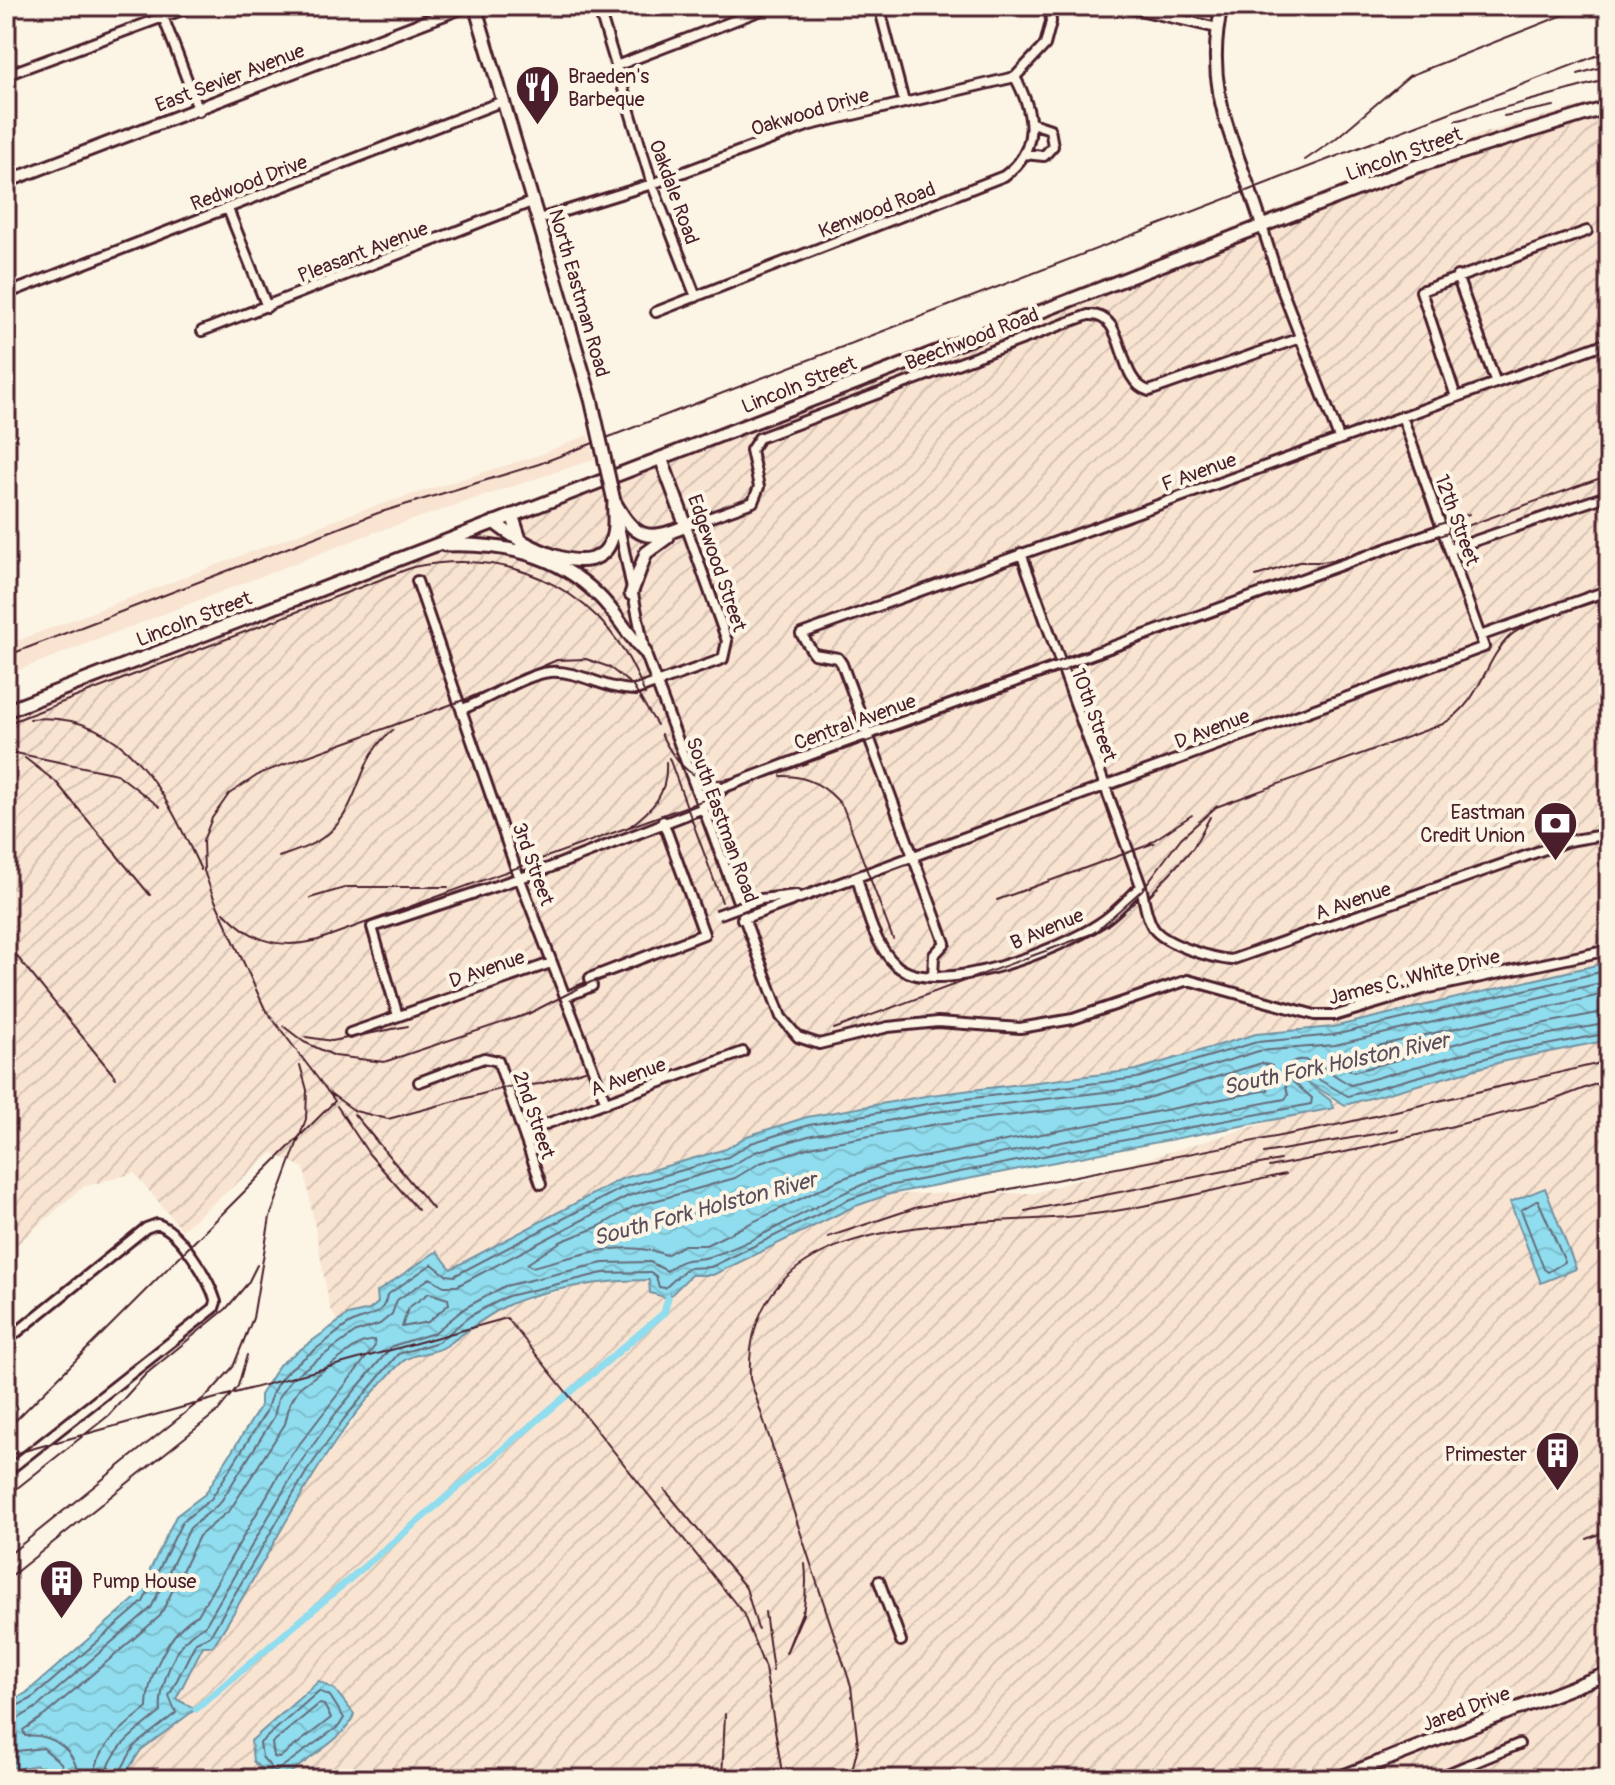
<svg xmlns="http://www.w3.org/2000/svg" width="1615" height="1785" viewBox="0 0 1615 1785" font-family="Pangolin,sans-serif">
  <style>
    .built { fill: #f9e4d2 }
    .industrial { fill: url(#industrial-furrows) }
    .water { fill: url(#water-waves); stroke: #7391a0; stroke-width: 2 }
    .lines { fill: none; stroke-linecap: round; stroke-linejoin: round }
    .shore { stroke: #666b79; stroke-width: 2 }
    .canal { stroke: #8fddee; stroke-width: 7 }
    .minor-casing { stroke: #4a1f2b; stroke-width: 14 }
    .tertiary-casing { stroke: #4a1f2b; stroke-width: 16 }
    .secondary-casing { stroke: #4a1f2b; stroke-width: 17 }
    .minor { stroke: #fcf5e5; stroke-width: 8 }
    .tertiary { stroke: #fcf5e5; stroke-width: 10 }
    .secondary { stroke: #fcf5e5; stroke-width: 11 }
    .rail { stroke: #4a1f2b; stroke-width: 2 }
    .minor-bridge-casing { stroke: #4a1f2b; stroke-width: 14; stroke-linecap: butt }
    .secondary-bridge-casing { stroke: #4a1f2b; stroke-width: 17; stroke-linecap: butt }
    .minor-bridge { stroke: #fcf5e5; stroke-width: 8 }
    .secondary-bridge { stroke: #fcf5e5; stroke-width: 11 }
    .labels { text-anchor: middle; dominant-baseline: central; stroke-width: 8; stroke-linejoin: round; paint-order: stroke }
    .poi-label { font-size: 20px; fill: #4a1f2b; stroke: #fcf5e5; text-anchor: start }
    .street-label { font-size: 20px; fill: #4a1f2b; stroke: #fcf5e5 }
    .water-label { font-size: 22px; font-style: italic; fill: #5b4e5c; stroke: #fcf5e5 }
  </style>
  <defs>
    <pattern id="industrial-furrows" width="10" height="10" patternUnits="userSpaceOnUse" patternTransform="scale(2)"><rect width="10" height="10" fill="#f9e4d2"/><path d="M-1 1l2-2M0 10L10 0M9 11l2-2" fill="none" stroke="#d7c3b4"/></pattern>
    <pattern id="water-waves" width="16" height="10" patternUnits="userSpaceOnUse" patternTransform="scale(2)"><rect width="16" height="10" fill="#8fddee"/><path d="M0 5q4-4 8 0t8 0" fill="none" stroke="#7dbdcc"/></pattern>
  </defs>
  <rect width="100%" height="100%" fill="#fcf5e5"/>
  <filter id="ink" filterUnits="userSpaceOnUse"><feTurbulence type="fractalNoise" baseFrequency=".0125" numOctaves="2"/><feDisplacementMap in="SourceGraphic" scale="16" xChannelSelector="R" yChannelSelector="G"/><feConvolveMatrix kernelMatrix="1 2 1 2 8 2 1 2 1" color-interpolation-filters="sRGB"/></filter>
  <g filter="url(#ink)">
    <!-- built -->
    <path class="built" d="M588,435L595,459L370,534L6,675V645L356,512L539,455Z"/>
    <!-- industrial -->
    <path class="industrial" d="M1609,98V964L1522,981L1333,1027L1253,1035L1136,1070L931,1095L807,1117L747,1136L726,1149L621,1179L450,1269L437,1251L369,1310L348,1315L338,1322L330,1309L304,1168L272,1153L182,1230L134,1173L83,1187L6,1254V702L1383,169L1477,135Z
      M1609,1035V1779H122L141,1750L195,1709L176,1700L203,1645L213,1646L313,1476L378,1388L404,1359L442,1349L474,1323L510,1304L604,1280H649L668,1298L691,1275H713L853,1207L890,1194L1034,1193L1436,1071Z"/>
    <!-- water -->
    <path class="water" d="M1609,962V1040L1505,1061L1345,1105L1300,1077L1330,1100L1334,1108L890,1194L853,1207L713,1275H691L668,1298L650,1293L649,1280C608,1280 543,1288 506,1306C484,1317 466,1332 446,1346C433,1355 412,1352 401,1363C319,1442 274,1552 213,1646H203L176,1699L196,1709L141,1750L122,1779H48L37,1765L21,1768L12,1779H6V1705L26,1693L137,1597L176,1516L205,1494L260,1407V1395L279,1365L348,1315L369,1310L378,1303L377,1292L437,1251L451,1269L621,1179L726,1149L747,1136L807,1117L931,1095L1136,1070L1256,1034L1333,1027Z
      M1545,1188L1576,1269L1541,1283L1510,1202Z
      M319,1681L335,1690L354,1714C348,1738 303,1760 283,1779H271L253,1761L251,1741Z"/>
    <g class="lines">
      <!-- shore -->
      <path class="shore" d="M1609,993L1364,1049L1339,1057L1336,1061L1353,1072L1498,1032L1609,1011
        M1262,1063L1272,1066L1268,1090L882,1165L841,1179L706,1245H684L666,1255C625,1238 573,1257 532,1267L527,1264L560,1242L600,1226L633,1207L735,1178L760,1163L814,1146L937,1124L1141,1100Z
        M1538,1200L1565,1262L1548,1272L1544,1269L1521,1210Z
        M429,1293L448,1299L449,1304L428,1322L402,1327L408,1308Z
        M319,1691L330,1696L344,1718L339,1726L275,1772L262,1757L260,1743Z
        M319,1704L324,1705L331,1718L279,1758L274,1757L272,1743Z
        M6,1711L31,1699L143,1602L182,1522L211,1499L266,1412C276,1374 290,1369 320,1346C330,1339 340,1329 351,1323C368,1314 383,1318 387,1295L432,1264L446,1275L454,1276L624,1187L728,1157L751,1143L809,1125L933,1103L1137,1078L1257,1042L1334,1035L1609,970
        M6,1721L16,1720L37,1707L151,1608L190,1528L220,1503L274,1417L278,1399L292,1378L356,1332L380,1324L392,1314L397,1300L430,1278L444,1286H457L628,1196L731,1166L755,1152L812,1135L935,1112L1139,1088L1259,1051L1335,1045L1609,981
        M6,1758L17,1751L43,1748L61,1763L66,1779
        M78,1779C77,1750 52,1733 25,1736L23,1730L45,1715L160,1616L199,1536L230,1510L285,1424L290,1403L300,1387L361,1343L374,1340L375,1346L288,1459L198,1615C170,1629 147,1677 147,1708C125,1726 95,1747 94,1779
        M106,1779C108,1749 140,1729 161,1712C158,1685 177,1637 205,1626L298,1466L336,1413L392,1346L434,1333L465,1308L505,1286L603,1263L650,1262L667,1271C687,1254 692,1263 712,1256C771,1236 824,1197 885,1176L1285,1099L1288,1095L1283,1073C1299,1041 1331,1076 1351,1085L1501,1043L1609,1023
        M116,1779L135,1745L176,1713L169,1696L196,1642L210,1636L307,1471L344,1419L398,1354L438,1342L470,1316L508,1296L603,1273L650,1272L656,1276L659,1287L665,1288L687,1268L711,1267L850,1199L888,1186L1311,1104L1312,1098L1293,1082V1074L1300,1069L1348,1096L1504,1053L1609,1033"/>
      <!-- canal -->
      <path class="canal" d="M196,1709L664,1313L668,1298"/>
      <defs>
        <path id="minor" d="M159,6L199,111
          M598,6L652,184L696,297
          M879,6L904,102
          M1122,6L1217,28
          M616,66L772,6
          M6,75L193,6
          M1024,154L1044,156L1053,146L1050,129L1032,123
          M228,209L267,307
          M539,219L652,184L810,125L1015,77L1045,45L1051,22L1050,6
          M1262,226L1281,287L1339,438
          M1457,276L1496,383
          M6,294L503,101
          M656,312L1004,176C1041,149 1034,112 1015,77
          M202,331L534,201
          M1456,397L1421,291L1587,231
          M618,521L645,652L781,1017L798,1037L819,1044L888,1027L938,1022L1020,1028L1073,1019L1188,980L1315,1015H1337L1424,989L1609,950
          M1451,549L1609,495
          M1021,553L1141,886C1144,899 1146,918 1154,929C1166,945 1212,958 1231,960L1568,841L1609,834
          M417,581L516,869L606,1103
          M1480,636L1609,590
          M462,709C487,700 525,674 550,672C580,670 607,691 636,690L723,659L727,641L686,526L753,502L759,487L751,450L759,438L1088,315C1129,312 1114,381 1149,391L1300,338
          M857,877C865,906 873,945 897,966C937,999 1061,949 1100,923C1116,913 1128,899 1141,886
          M761,899L796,895
          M742,919L1484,647L1402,416
          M933,977L934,955L945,943L842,664L838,658L814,654L801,634L1609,342
          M565,997L592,986L590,978L704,934L663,821
          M398,1016L372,927L541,871L701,809L725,787L815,753L1444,528
          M350,1033L551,963
          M419,1082L484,1058L498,1061L541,1184
          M524,1132L743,1052
          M6,1341L146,1228L157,1224C180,1230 209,1279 216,1302L214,1308L6,1472
          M879,1581L901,1641
          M1435,1779L1519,1744"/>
        <path id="tertiary" d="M1222,6C1201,93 1238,146 1262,226
          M6,182L466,6"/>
        <path id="secondary" d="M475,6L591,399
          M614,501C635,538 646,543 686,526L661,458
          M512,515L521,542
          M494,522C517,542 597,588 612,538C616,527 613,512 614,501
          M445,545C501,543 556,553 598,595C616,612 627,635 645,652
          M631,594L646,553L668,537
          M6,711L1415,167L1609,107
          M1336,1779L1609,1673"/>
      </defs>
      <!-- minor casing -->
      <use href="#minor" class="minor-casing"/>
      <!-- tertiary casing -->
      <use href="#tertiary" class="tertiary-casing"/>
      <!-- secondary casing -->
      <use href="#secondary" class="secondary-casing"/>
      <!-- minor -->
      <use href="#minor" class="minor"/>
      <!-- tertiary -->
      <use href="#tertiary" class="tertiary"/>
      <!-- secondary -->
      <use href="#secondary" class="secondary"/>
      <!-- rail -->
      <path class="rail" d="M1578,74L1609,65
        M1504,116L1554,106
        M1455,121L1609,79
        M1305,160L1334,140L1409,76L1586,6
        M1340,559L1469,514
        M1256,576L1299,562H1322L1346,557
        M6,656L378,513L539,464L1609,51
        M30,719C127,709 166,795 201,870
        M892,720L1088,651
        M6,724L413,567C518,546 608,594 645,694
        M661,734C679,771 701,790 742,775
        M6,751L117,774L160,807
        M25,758L56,782L150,895
        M669,758L722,902
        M781,776C807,775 827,786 843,807L893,939
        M629,827L1609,475
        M1145,846L1192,815
        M279,857C296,851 315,845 329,833C362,804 357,756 393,730
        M1149,896L1193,848L1210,817
        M310,898L348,887H448
        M997,900L1154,843
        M224,912C251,941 279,950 318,940L629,827C653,809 668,794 666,762
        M6,943L116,1078
        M283,1026L304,1042L335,1056L384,1062L528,1014L591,982L631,969
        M834,1029L1094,933L1142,890L1181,838L1216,807L1443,724C1482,702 1482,663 1510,636C1525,622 1587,605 1609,597
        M306,1037L332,1041L408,1026
        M327,1091L355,1111L388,1119L508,1087L540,1084L585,1070
        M337,1106L369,1154L418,1210
        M354,1114L433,1209
        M1264,1153L1398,1130
        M1269,1167L1370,1147L1548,1102L1609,1079
        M1025,1211L1280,1160
        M828,1237L918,1207L1336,1125L1609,1061
        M6,1430L335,1101L265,1009L213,896L204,871L203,841L212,818L229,794L261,773L469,698L557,660L586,659L609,667L632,685L657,725
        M6,1456L507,1318L743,1613L765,1668L783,1779
        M665,1490L746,1588L758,1629
        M6,1497L108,1416L146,1374L226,1309L248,1283L257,1265
        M1587,1539L1609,1530
        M6,1557L210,1393L233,1367L253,1318L270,1217L306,1119L307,1090L300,1065
        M6,1580L218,1411L238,1386L247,1355
        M803,1610L786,1653L803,1614C806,1597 807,1581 805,1564
        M765,1612L773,1671
        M722,1779L725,1714
        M850,1779L858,1746L851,1686L750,1379C742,1205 962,1228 1077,1216C1147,1209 1217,1188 1286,1174"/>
      <defs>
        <path id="minor-bridge" d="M717,915L761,899"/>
        <path id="secondary-bridge" d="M591,399L614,501"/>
      </defs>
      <!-- minor-bridge casing -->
      <use href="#minor-bridge" class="minor-bridge-casing"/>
      <!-- secondary-bridge casing -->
      <use href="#secondary-bridge" class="secondary-bridge-casing"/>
      <!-- minor-bridge -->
      <use href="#minor-bridge" class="minor-bridge"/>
      <!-- secondary-bridge -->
      <use href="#secondary-bridge" class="secondary-bridge"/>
    </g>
  </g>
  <!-- icons -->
  <defs>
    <symbol id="restaurant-pin" viewBox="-11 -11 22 30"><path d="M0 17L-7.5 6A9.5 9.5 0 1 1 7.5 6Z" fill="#4a1f2b" stroke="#fcf5e5"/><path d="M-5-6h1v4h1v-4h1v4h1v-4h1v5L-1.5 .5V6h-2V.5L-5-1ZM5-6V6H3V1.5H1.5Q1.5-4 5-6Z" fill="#fff"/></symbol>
    <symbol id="bank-pin" viewBox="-11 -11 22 30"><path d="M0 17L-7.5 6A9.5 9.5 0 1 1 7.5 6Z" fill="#4a1f2b" stroke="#fcf5e5"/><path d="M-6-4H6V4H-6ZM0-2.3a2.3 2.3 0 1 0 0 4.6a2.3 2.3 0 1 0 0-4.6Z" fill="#fff"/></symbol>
    <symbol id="building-pin" viewBox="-11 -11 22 30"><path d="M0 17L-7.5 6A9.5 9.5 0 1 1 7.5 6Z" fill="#4a1f2b" stroke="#fcf5e5"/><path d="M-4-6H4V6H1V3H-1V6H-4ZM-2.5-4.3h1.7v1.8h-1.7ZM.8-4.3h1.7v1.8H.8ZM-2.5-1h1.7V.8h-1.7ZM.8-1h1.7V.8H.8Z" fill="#fff"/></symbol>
  </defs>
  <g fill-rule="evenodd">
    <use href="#restaurant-pin" x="512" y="62" width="51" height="69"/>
    <use href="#bank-pin" x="1530" y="798" width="51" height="69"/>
    <use href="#building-pin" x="1532" y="1428" width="51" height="69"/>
    <use href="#building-pin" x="36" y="1556" width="51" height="69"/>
  </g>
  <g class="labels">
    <!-- poi labels -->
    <g class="poi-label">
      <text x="568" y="76">Braeden's<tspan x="568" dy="23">Barbeque</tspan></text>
      <text x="1525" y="812" text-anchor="end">Eastman<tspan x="1525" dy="23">Credit Union</tspan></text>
      <text x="1527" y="1454" text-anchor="end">Primester</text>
      <text x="92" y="1581">Pump House</text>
    </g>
    <!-- street labels -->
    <g class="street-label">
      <text transform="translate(230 78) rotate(-21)">East Sevier Avenue</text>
      <text transform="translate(810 112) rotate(-17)">Oakwood Drive</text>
      <text transform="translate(1404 154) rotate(-20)">Lincoln Street</text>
      <text transform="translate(249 183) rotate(-21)">Redwood Drive</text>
      <text transform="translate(674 192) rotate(70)">Oakdale Road</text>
      <text transform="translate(877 210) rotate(-21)">Kenwood Road</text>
      <text transform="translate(363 252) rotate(-21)">Pleasant Avenue</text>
      <text transform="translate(579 293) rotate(74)">North Eastman Road</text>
      <text transform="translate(972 339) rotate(-21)">Beechwood Road</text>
      <text transform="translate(799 385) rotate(-22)">Lincoln Street</text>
      <text transform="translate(1199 472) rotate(-20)">F Avenue</text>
      <text transform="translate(1457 520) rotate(70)">12th Street</text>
      <text transform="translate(717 563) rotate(71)">Edgewood Street</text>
      <text transform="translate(194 619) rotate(-21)">Lincoln Street</text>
      <text transform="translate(1094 715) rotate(70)">10th Street</text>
      <text transform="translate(855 722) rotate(-20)">Central Avenue</text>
      <text transform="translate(1212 729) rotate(-21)">D Avenue</text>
      <text transform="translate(722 820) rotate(70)">South Eastman Road</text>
      <text transform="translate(533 864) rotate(70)">3rd Street</text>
      <text transform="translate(1353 901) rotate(-19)">A Avenue</text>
      <text transform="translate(1047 929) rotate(-23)">B Avenue</text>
      <text transform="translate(487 969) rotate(-19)">D Avenue</text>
      <text transform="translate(1414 977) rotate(-14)">James C. White Drive</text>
      <text transform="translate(628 1077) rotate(-20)">A Avenue</text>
      <text transform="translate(534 1115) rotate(71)">2nd Street</text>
      <text transform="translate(1466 1709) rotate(-21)">Jared Drive</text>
    </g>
    <!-- water labels -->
    <g class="water-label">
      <text transform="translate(1336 1064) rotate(-12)">South Fork Holston River</text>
      <text transform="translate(705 1209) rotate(-15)">South Fork Holston River</text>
    </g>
  </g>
  <!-- margin -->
  <rect width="1615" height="1785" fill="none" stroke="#fcf5e5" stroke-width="32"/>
  <rect x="16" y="16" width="1583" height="1753" fill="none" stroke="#4a1f2b" stroke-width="3" filter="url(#ink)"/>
</svg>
